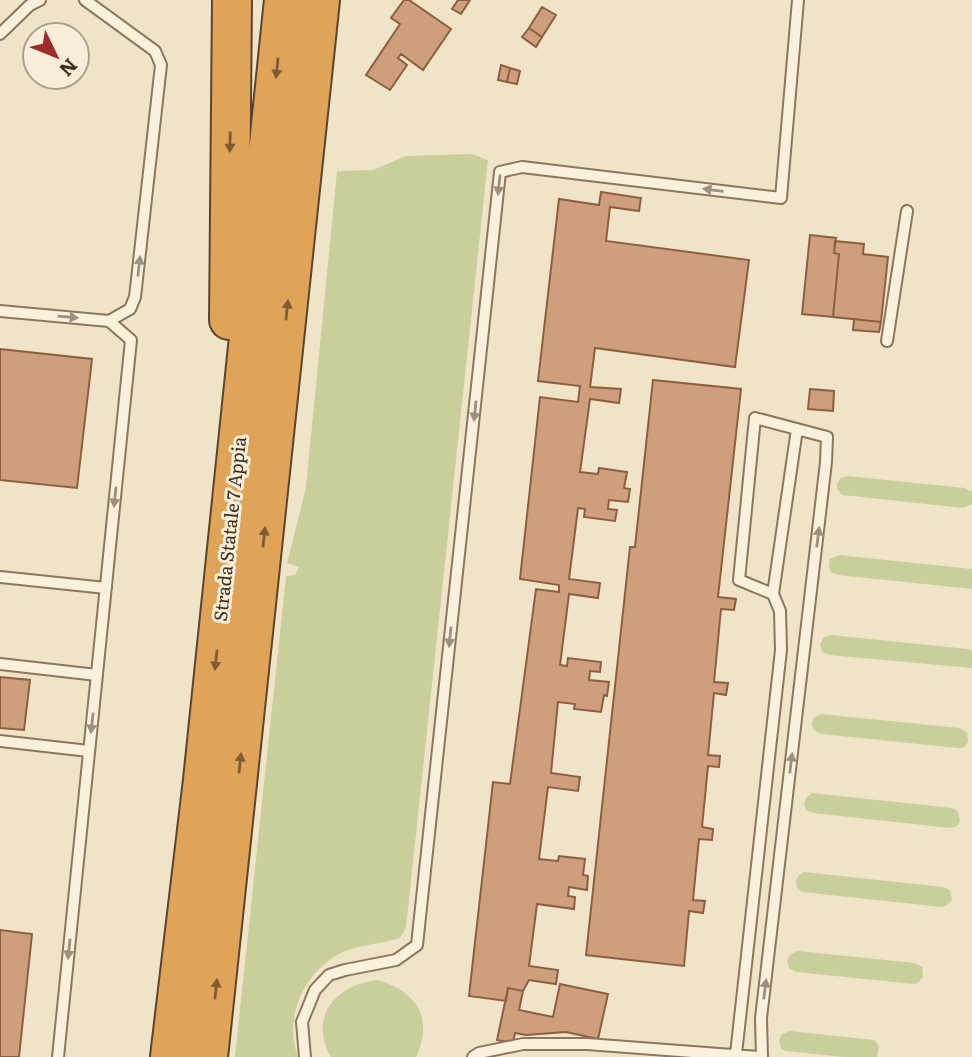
<svg xmlns="http://www.w3.org/2000/svg" width="972" height="1057" viewBox="0 0 972 1057" font-family="Literata,serif">
  <style>
    .green { fill: #c9cf9b }
    .building { fill: #cf9f7d; stroke: #8d5f41; stroke-width: 2 }
    .lines { fill: none; stroke-linecap: round; stroke-linejoin: round }
    .lane-casing { stroke: #8d765c; stroke-width: 14 }
    .highway-casing { stroke: #5b4430; stroke-width: 42 }
    .lane { stroke: #faf1dc; stroke-width: 10 }
    .highway { stroke: #e0a458; stroke-width: 38 }
    .oneway { fill: #7e5d36 }
    .oneway2 { fill: #9c907e }
    .labels { text-anchor: middle; dominant-baseline: central; stroke-width: 6; stroke-linejoin: round; paint-order: stroke }
    .street-label { font-size: 18px; fill: #3d2e20; stroke: #f7eed8 }
  </style>
  <rect width="100%" height="100%" fill="#f0e4c8"/>
  <!-- green -->
  <path class="green" d="M472,154L488,160L406,928L400,938C379,945 356,944 337,955C302,976 284,1019 298,1057H235L286,576L295,575L299,567L287,563L306,487L337,171L373,170L406,156Z
    M848,476L965,488L972,492V504L963,508L843,495C836,491 835,484 841,478Z
    M839,555L972,569V589L838,575L831,572L829,567L830,559Z
    M831,635L968,649L972,651V668L829,655L822,652L820,644L824,637Z
    M820,714L960,728L967,732L968,742L963,748H958L821,734C814,732 809,725 814,718Z
    M812,793L952,808L958,811L960,821L957,826L950,828L813,813L806,810L804,805L806,798Z
    M804,872L943,887L950,890L952,900L946,906L941,907L802,892C793,886 794,877 804,872Z
    M798,951L915,963L922,967L923,977L918,983L913,984L796,972L789,968L787,960L791,954Z
    M377,980C417,991 434,1018 416,1057H331C308,1016 336,985 377,980Z
    M790,1031L874,1040L879,1046L877,1057H843L785,1051L781,1048L779,1040L782,1034Z"/>
  <!-- building -->
  <path class="building" d="M404,0H409L451,29L423,70L401,54L398,58L407,65L390,90L366,75L400,24L391,18Z
    M458,0H470L461,14L452,9Z
    M542,7L556,15L542,37L529,28Z
    M529,28L542,37L536,47L522,37Z
    M501,65L510,68L507,82L498,80Z
    M510,68L520,71L517,84L507,82Z
    M601,192L641,198L639,211L610,207L606,241L749,260L735,367L595,348L590,387L621,389L619,403L590,399L580,472L598,474L599,468L627,472L624,488L630,489L628,502L609,500L608,509L617,510L615,521L584,517L585,509L578,508L569,579L600,583L598,598L569,594L560,665L567,666L568,658L601,662L600,672L590,671L589,680L609,682L607,696L604,695L601,712L574,709L575,704L558,702L551,773L580,777L578,791L548,787L539,859L558,861L559,856L585,859L583,875L588,876L587,890L569,887L568,896L575,897L574,909L537,904L529,966L558,970L556,984L529,980L523,991L508,988L506,1001L469,996L493,782L510,784L536,589L559,592V585L520,579L540,397L578,402L580,386L538,381L559,199L599,205Z
    M810,235L836,238L834,253L839,254L833,317L802,314Z
    M835,241L864,244L863,254L888,257L881,322L833,317L839,254L834,253Z
    M854,319L881,322L879,332L853,330Z
    M0,349L92,359L77,488L0,480Z
    M653,380L741,389L718,597L736,599L734,610L721,609L714,682L728,683L726,695L714,693L708,755L720,756L719,767L708,766L702,827L713,829L712,840L699,839L693,900L705,901L703,913L689,911L684,966L586,955L630,547H635Z
    M810,389L834,391L833,411L808,409Z
    M0,677L30,680L24,730L0,728Z
    M0,930L32,934L19,1057H0Z
    M560,984L608,994L598,1039L566,1032L526,1035L515,1033L513,1043L497,1040L508,988L523,991L519,1010L553,1017Z"/>
  <g class="lines">
    <defs>
      <path id="lane" d="M85,0L155,51L161,65L135,297L130,309L109,321
        M0,34L30,5L40,0
        M0,311L109,321L131,340L58,1057
        M887,341L907,211
        M0,577L106,588
        M773,594L797,429
        M0,664L97,675
        M0,741L89,751
        M736,1054L781,650L780,611L773,594L739,580L755,418L827,437L826,462L761,1018L762,1057
        M305,1057L302,1022L315,990L329,975L345,970L396,960L417,945L500,172L522,167L781,198L798,0
        M473,1057L479,1053L523,1044H587L759,1057"/>
      <path id="highway" d="M229,320L232,0
        M170,1057L203,780L284,0
        M208,1057L320,0"/>
    </defs>
    <!-- lane casing -->
    <use href="#lane" class="lane-casing"/>
    <!-- highway casing -->
    <use href="#highway" class="highway-casing"/>
    <!-- lane -->
    <use href="#lane" class="lane"/>
    <!-- highway -->
    <use href="#highway" class="highway"/>
  </g>
  <!-- one-way arrows -->
  <defs><path id="oneway-solid" d="M-6-.8H1V-3.2L6.5 0L1 3.2V.8H-6Z" transform="scale(1.75)"/></defs>
  <g class="oneway">
    <use href="#oneway-solid" transform="translate(277 68) rotate(96)"/>
    <use href="#oneway-solid" transform="translate(230 142) rotate(91)"/>
    <use href="#oneway-solid" transform="translate(287 310) rotate(-84)"/>
    <use href="#oneway-solid" transform="translate(264 537) rotate(-84)"/>
    <use href="#oneway-solid" transform="translate(216 660) rotate(96)"/>
    <use href="#oneway-solid" transform="translate(240 763) rotate(-84)"/>
    <use href="#oneway-solid" transform="translate(216 989) rotate(-84)"/>
  </g>
  <g class="oneway2">
    <use href="#oneway-solid" transform="translate(499 185) rotate(96)"/>
    <use href="#oneway-solid" transform="translate(713 190) rotate(-173)"/>
    <use href="#oneway-solid" transform="translate(139 266) rotate(-84)"/>
    <use href="#oneway-solid" transform="translate(68 317) rotate(5)"/>
    <use href="#oneway-solid" transform="translate(475 411) rotate(96)"/>
    <use href="#oneway-solid" transform="translate(115 497) rotate(96)"/>
    <use href="#oneway-solid" transform="translate(818 537) rotate(-83)"/>
    <use href="#oneway-solid" transform="translate(450 637) rotate(96)"/>
    <use href="#oneway-solid" transform="translate(92 723) rotate(96)"/>
    <use href="#oneway-solid" transform="translate(791 763) rotate(-83)"/>
    <use href="#oneway-solid" transform="translate(69 949) rotate(96)"/>
    <use href="#oneway-solid" transform="translate(765 989) rotate(-83)"/>
  </g>
  <g class="labels">
    <!-- street labels -->
    <g class="street-label">
      <text transform="translate(229 529) rotate(-84)">Strada Statale 7 Appia</text>
    </g>
  </g>
  <!-- north arrow -->
  <g transform="translate(56 56) rotate(133)"><circle r="33" fill="#f7eed8" stroke="#ada18e" stroke-width="2"/>
  <path d="M0-5L12 26L0 18L-12 26Z" fill="#9e2a2b"/>
  <text y="-10" font-size="19" font-weight="bold" text-anchor="middle" fill="#3d2e20">N</text>
  </g>
</svg>
